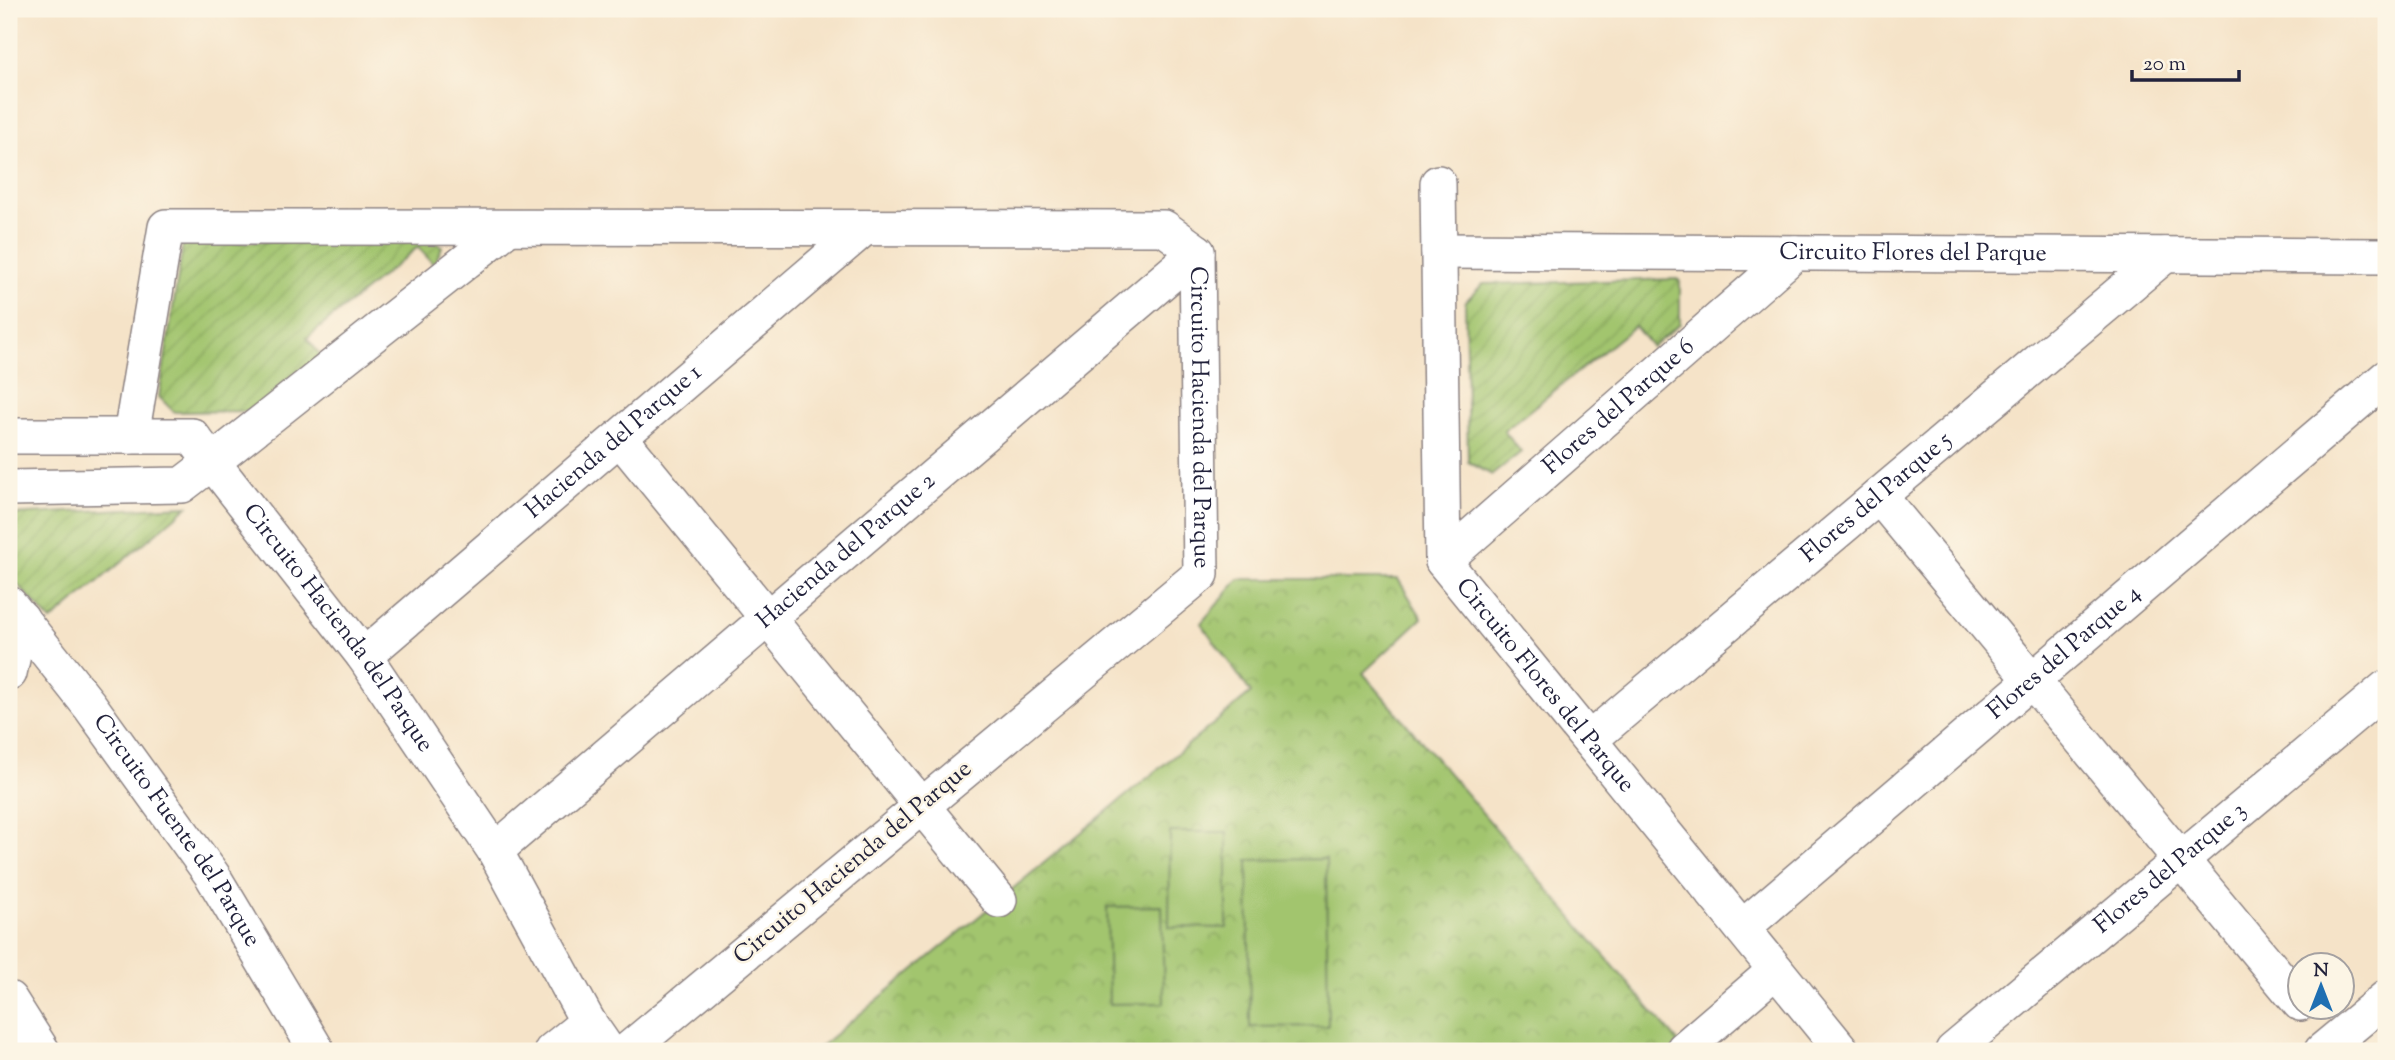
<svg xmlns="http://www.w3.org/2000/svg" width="2395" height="1060" viewBox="0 0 2395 1060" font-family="'Sorts Mill Goudy',serif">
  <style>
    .park { fill: url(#park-crowns); stroke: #627454; stroke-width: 2 }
    .garden { fill: url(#garden-furrows); stroke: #627454; stroke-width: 2 }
    .pitch { fill: #a2c56e; stroke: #627454; stroke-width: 2 }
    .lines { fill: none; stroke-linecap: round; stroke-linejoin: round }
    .street-casing { stroke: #8c8282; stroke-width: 38 }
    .street { stroke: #fff; stroke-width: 35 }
    .labels { text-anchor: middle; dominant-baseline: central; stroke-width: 5; stroke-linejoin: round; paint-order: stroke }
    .street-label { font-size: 24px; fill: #22223b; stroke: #fcf5e5 }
  </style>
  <defs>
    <pattern id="park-crowns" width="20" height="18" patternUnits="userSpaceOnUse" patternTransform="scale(1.75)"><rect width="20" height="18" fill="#a2c56e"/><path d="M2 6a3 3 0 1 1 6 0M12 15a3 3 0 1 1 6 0" fill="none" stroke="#8ba960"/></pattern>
    <pattern id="garden-furrows" width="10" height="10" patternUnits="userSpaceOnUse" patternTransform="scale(1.75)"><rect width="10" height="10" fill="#a2c56e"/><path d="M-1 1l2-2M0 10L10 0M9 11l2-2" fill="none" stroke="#8ba960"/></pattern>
  </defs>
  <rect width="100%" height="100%" fill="#fcf5e5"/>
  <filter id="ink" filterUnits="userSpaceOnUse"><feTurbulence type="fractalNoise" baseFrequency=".0143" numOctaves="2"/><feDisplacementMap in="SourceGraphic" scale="14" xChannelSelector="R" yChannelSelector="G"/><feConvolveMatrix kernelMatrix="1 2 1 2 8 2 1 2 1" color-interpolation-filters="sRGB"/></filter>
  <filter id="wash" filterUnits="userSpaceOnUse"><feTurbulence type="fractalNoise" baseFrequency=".00686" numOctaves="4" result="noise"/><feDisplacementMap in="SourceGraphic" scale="28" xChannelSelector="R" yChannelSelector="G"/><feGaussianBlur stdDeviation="1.57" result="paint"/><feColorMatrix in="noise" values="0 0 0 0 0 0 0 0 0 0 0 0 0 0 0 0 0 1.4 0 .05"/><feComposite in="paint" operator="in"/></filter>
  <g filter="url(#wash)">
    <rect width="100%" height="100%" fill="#f5e3c8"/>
    <!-- park -->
    <path class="park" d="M1239,579H1398L1422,618L1363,673L1686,1051H815L1251,693L1201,623Z"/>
    <!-- garden -->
    <path class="garden" d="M433,237L442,247L434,265L418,247L307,338L322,357L256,411L174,412L159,397L183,244Z
      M1680,279V324L1652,347L1635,326L1504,431L1521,452L1492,475L1468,462L1465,302L1483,284Z
      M188,506L51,621L9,575V515Z"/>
    <!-- pitch -->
    <path class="pitch" d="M1170,832H1227V928L1169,927Z
      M1326,859L1328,1026L1250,1027L1248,860Z
      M1162,906L1164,1003L1109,1004L1107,907Z"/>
  </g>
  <g filter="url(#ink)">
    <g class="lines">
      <defs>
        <g id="street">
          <path id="s1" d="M1438,183L1443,561L1842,1051"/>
          <path id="s2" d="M508,228L212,462L364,656L495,851L588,1022L608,1051"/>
          <path id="s3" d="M1439,251L2386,256"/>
          <path d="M9,436H192L212,462L182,485L9,488"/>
          <path id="s4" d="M131,436L166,227L1164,228L1197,252L1201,574L627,1051"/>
          <path d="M620,438L999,900"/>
          <path d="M1879,496L2300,1003"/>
          <path id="s5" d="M1443,561L1795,253"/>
          <path id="s6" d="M9,604L90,706L212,875L317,1051"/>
          <path id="s7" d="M364,656L864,228"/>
          <path d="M9,673L21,618"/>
          <path id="s8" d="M1589,740L2165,255"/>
          <path id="s9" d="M495,851L1197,252"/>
          <path id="s10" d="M1742,928L2386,378"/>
          <path d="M9,999L42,1051"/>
          <path d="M1684,1049L1776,970"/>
          <path d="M552,1051L588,1022"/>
          <path id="s11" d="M1953,1051L2386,688"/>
          <path d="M2322,1051L2386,998"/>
        </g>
      </defs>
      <!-- street casing -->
      <use href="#street" class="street-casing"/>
      <!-- street -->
      <use href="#street" class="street"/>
    </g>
  </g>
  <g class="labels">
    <!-- street labels -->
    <g class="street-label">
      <text stroke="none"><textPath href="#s3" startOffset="474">Circuito Flores del Parque</textPath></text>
      <text stroke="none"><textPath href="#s5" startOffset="234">Flores del Parque 6</textPath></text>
      <text stroke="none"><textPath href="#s4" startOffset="1416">Circuito Hacienda del Parque</textPath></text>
      <text stroke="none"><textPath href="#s7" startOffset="329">Hacienda del Parque 1</textPath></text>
      <text stroke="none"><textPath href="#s8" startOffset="376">Flores del Parque 5</textPath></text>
      <text stroke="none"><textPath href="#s9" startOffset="462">Hacienda del Parque 2</textPath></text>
      <text stroke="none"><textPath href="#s2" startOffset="586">Circuito Hacienda del Parque</textPath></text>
      <text stroke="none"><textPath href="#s10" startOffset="424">Flores del Parque 4</textPath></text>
      <text stroke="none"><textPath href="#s1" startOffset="539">Circuito Flores del Parque</textPath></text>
      <text stroke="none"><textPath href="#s6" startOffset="282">Circuito Fuente del Parque</textPath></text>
      <text transform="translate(853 863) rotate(-40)">Circuito Hacienda del Parque</text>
      <text stroke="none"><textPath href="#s11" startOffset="284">Flores del Parque 3</textPath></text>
    </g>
  </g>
  <!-- margin -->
  <rect width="2395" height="1060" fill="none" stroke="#fcf5e5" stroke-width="35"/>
  <!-- north arrow -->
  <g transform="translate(2321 986)"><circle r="33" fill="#fcf5e5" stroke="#a5a1a1" stroke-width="2"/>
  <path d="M0-5L12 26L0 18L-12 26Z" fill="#1f6fb2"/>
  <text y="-10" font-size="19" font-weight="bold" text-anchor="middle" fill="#22223b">N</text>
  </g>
  <!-- scale -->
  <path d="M2132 70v10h107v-10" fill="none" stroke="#22223b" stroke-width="3.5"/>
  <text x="2143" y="70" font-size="21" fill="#22223b" stroke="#fcf5e5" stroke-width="5" paint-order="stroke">20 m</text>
</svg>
